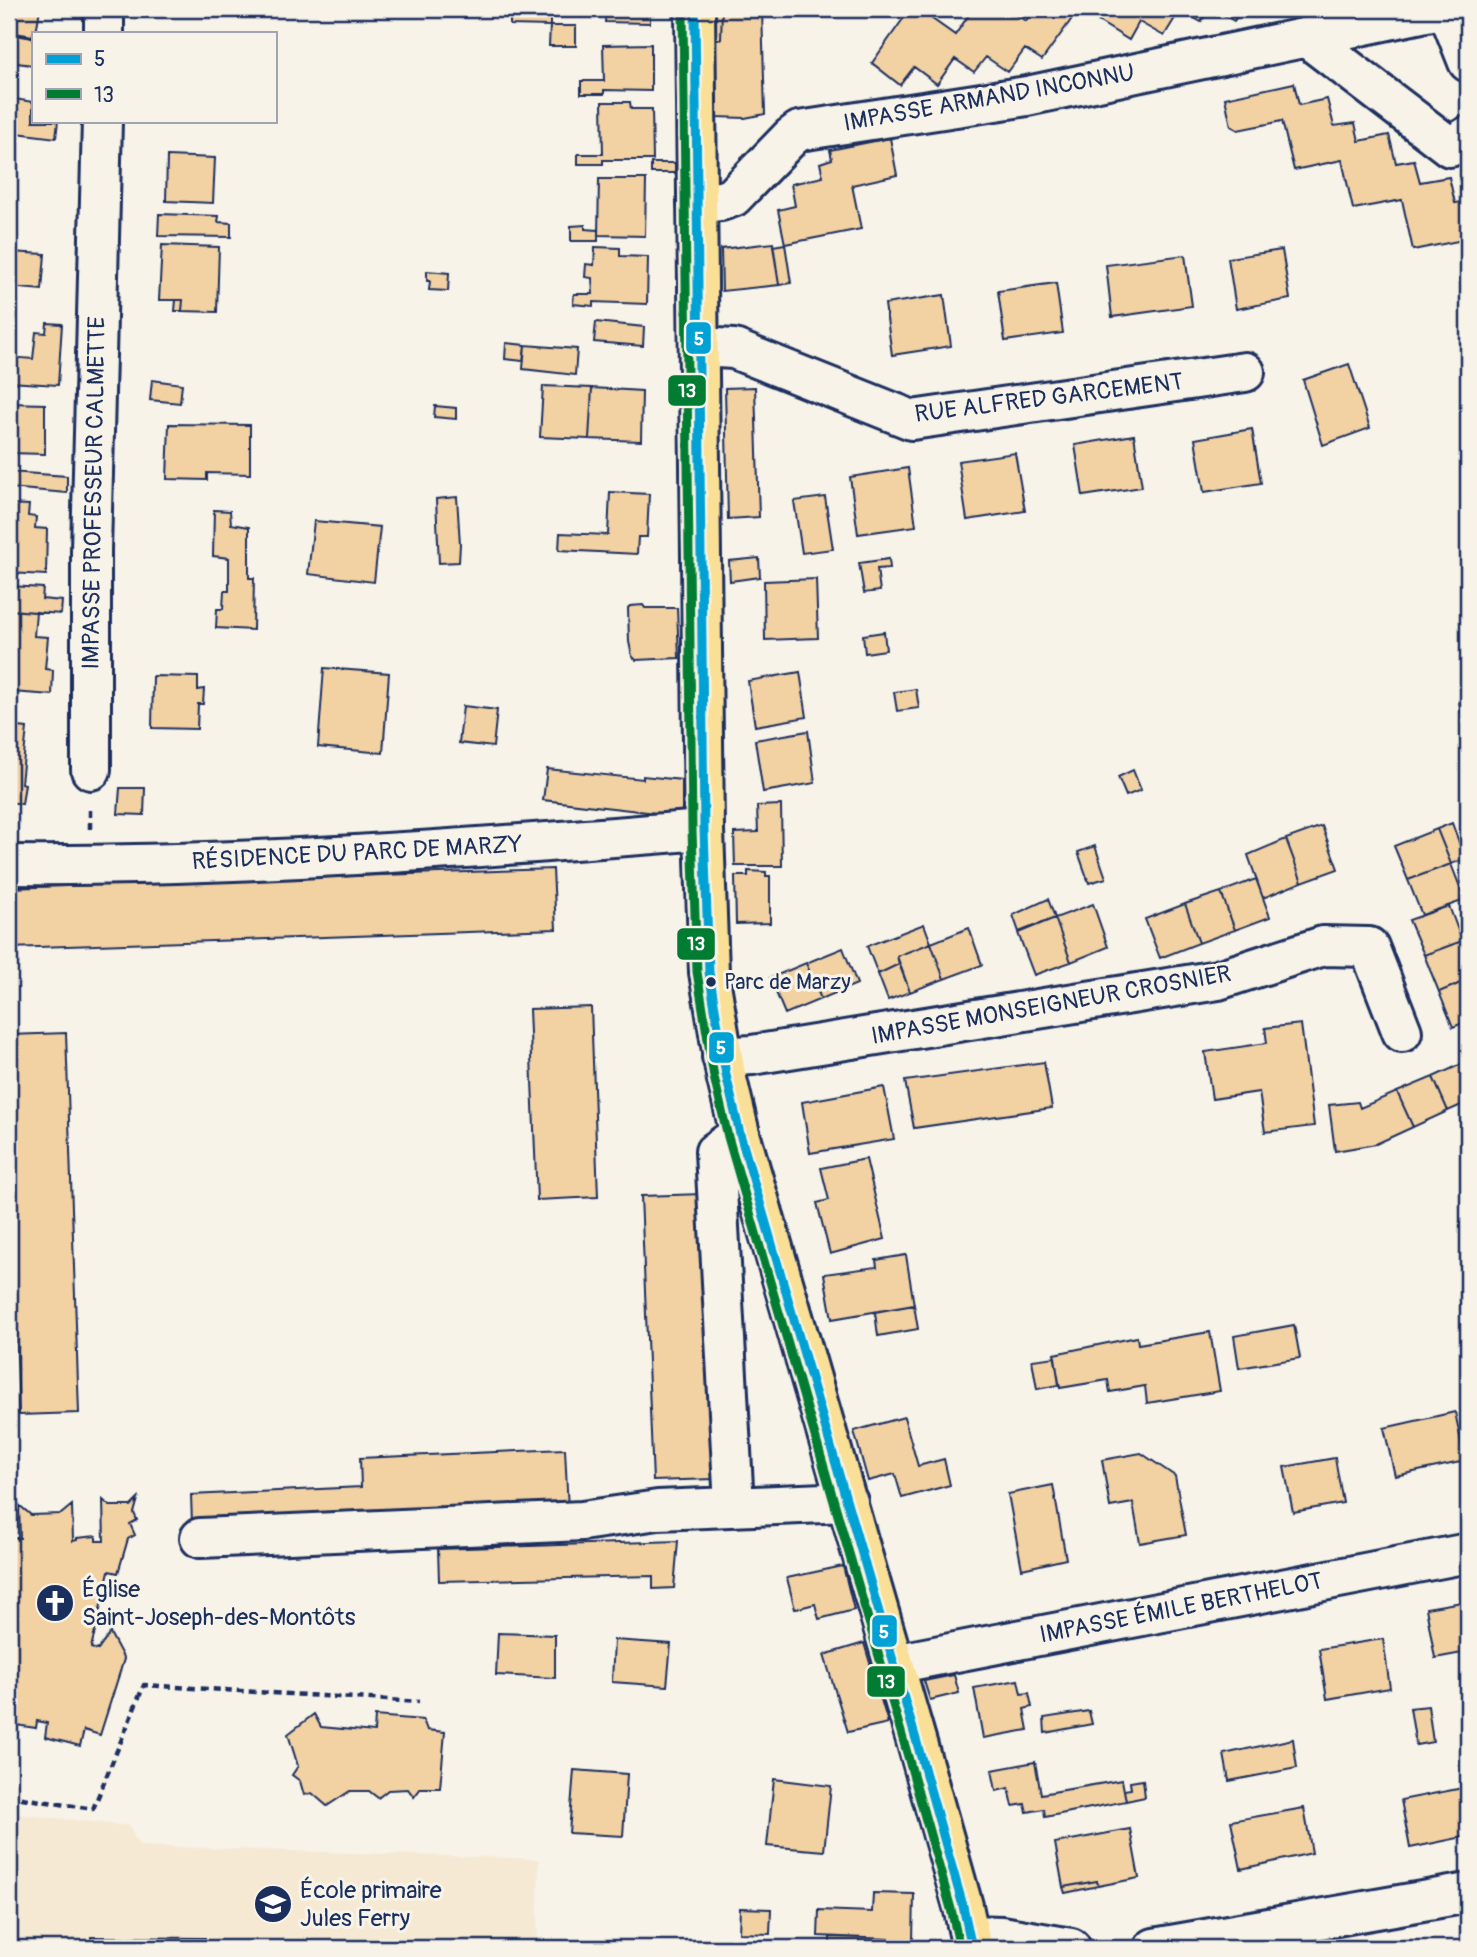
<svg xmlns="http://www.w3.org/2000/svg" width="1477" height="1957" viewBox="0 0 1477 1957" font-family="Pangolin,sans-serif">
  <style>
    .built { fill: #f6e9d3 }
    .building { fill: #f2d1a3; stroke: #1b2f5e; stroke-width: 2 }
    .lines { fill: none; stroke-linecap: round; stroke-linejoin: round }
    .minor-casing { stroke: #1b2f5e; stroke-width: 44 }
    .major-casing { stroke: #1b2f5e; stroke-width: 44 }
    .path { stroke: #1b2f5e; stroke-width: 4.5; stroke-dasharray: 7 5; stroke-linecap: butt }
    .minor { stroke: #f7f3e8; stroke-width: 38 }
    .major { stroke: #fadf96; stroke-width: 38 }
    .bus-1-casing { stroke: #f7f3e8; stroke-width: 14 }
    .bus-2-casing { stroke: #f7f3e8; stroke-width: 14 }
    .bus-1 { stroke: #00a1d4; stroke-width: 9 }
    .bus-2 { stroke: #007d32; stroke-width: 9 }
    .bus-dot { fill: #1b2f5e; stroke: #f7f3e8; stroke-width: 2.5 }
    .labels { text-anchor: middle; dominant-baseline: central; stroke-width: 6; stroke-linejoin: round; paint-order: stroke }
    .bus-label { font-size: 22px; fill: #1b2f5e; stroke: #f7f3e8; text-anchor: start }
    .street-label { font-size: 24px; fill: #1b2f5e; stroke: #f7f3e8 }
    .poi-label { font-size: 24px; fill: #1b2f5e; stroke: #f7f3e8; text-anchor: start }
    .line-badge { stroke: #f7f3e8; stroke-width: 2.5 }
    .badge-label { font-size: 19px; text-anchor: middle; font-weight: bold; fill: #fff }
  </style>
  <rect width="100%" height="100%" fill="#f7f3e8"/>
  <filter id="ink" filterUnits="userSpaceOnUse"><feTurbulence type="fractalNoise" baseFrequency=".0143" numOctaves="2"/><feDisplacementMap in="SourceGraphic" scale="14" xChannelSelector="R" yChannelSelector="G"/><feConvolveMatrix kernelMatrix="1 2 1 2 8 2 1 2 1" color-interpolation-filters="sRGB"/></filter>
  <g filter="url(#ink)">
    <!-- built -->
    <path class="built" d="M9,1813L129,1826L139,1846L539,1859L537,1948H9Z"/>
    <!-- building -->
    <path class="building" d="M9,9H40L36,33H33V36L9,32Z
      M510,9H550V26L510,25Z
      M606,9H650V23L605,22Z
      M741,9H762L765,114L745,118L717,117L714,39H721L722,10L740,11Z
      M910,9H918L955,35L973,9H1007L1026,21L1035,9H1079L1042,60L1025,49L1008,72L986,57L974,72L955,59L937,84L914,67L900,85L872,63Z
      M1105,9H1209L1201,22L1180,10L1164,36L1139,22L1129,40L1098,21Z
      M1213,9H1242L1234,21Z
      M713,10H722L721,39H714Z
      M550,26H576V46H549Z
      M9,34L33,38V65L9,62Z
      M651,44V91L604,90V94H581V81H604L603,45Z
      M1294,83L1299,105L1327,99L1334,126L1355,123L1359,141L1389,135L1396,163L1414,160L1420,182L1449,177L1455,203L1468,201V239L1413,250L1402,200L1353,209L1342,160L1294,170L1282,121L1238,130L1231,126L1225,98Z
      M9,98L33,102V121H58L56,138L9,132Z
      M602,102H630L631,109H652L653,160H603V164H578V154H603Z
      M890,138L897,175L852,185L861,229L785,244L778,210L795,206L791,184L823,177L820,163L832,159L830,150Z
      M167,156L215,158L213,203L166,201Z
      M651,163H675V173H651Z
      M599,179H646L645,236L598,235Z
      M159,214L219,216L218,222L231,223V237L158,236Z
      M585,225V229L598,230V241H571V226Z
      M773,243L779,285L722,291L721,249Z
      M785,244L791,283L779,285L773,246Z
      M162,245L219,247L217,312L182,311L183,300H159Z
      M595,247L620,248V256L648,257L647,304L593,302V306L573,304L574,294H593L592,278L585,277L586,264L594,265Z
      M1282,250L1290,299L1236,309L1228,258Z
      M9,252L45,254L42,290L9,287Z
      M1185,255L1192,306L1112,317L1106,265Z
      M427,271L449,273L448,291L429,290L430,281H427Z
      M1056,283L1063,333L1005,341L998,291Z
      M944,295L951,346L892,355L885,304Z
      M176,300H183L182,311H175Z
      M596,322L644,327L643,346L594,342Z
      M47,323L62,324L58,385L9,382V357L33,359L36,332L46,333Z
      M506,343L525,345L523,361L505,359Z
      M525,345L577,349L575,375L523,369Z
      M1349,364L1370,428L1323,445L1303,380Z
      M152,380L182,384L180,403L150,400Z
      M543,386L592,388L589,439L540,437Z
      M755,387L759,517L728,519L725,388Z
      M592,388L642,391L641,441L589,439Z
      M9,403L45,404V454L9,453Z
      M435,406L456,408V419L434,417Z
      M169,424L250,425V474L207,473V480L167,479Z
      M1252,429L1261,483L1204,492L1195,439Z
      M1134,435L1142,487L1083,496L1075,445Z
      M1015,453L1025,511L967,520L958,461Z
      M908,468L916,526L858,534L850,477Z
      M9,472L67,476V493L9,488Z
      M610,492L649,494L647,537H638L637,554L559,550L560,533L608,535Z
      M457,497L460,544L459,562L439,563L436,499Z
      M825,497L833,549L802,553L794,501Z
      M9,504L29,505L28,516L36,517L35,528L47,529L46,575L9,573Z
      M214,510L230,511L231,524L249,527V578H254L253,630L216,628L217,609H223L224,591H229V558L213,556Z
      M314,521L380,527L374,582L308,574Z
      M759,558L760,577L730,581L729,561Z
      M889,559L890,568L877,569L880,591L864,593L859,563Z
      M816,579L818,638L765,640L764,581Z
      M10,586L43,588L42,599L62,601L61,614L9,610Z
      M643,605L645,608H677L679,658L636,660L632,656L629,642L628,608L630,606Z
      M9,610L36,612L34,636L48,637L45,669L53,670L52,695L12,692L13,687L9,686Z
      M884,632L886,650L865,653L863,635Z
      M324,668L389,673L383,753L318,747Z
      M800,672L807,717L755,726L748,681Z
      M153,676L198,677V690L204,689L203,704H198L197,729L152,728Z
      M916,689L919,708L897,711L894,692Z
      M1468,700V734H1465L1459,701Z
      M463,706L497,710L493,747L459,743Z
      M9,726L27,728L21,783L25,784L22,804L9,802Z
      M808,731L815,783L763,792L755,740Z
      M547,769L643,779V776L682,780V816L543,800Z
      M1133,770L1141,790L1126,796L1118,777Z
      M120,788H145L144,815L118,814Z
      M781,805L782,866H735L734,833L758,832L757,806Z
      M1452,823L1465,859L1451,864L1437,829Z
      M1322,826L1338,869L1302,882L1286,839Z
      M1437,829L1451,864L1408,880L1394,846Z
      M1286,839L1302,882L1263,898L1248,855Z
      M1095,846L1106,878L1089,883L1078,852Z
      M1451,864L1465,900L1422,915L1408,880Z
      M553,869L556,929L9,948V888Z
      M748,871L766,872V876H770V923L736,924L735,876H748Z
      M1256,879L1270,917L1235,930L1221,892Z
      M1221,892L1235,930L1199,943L1185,904Z
      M1048,899L1055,918L1019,932L1013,915Z
      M1093,904L1108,947L1071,962L1055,918Z
      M1185,904L1199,943L1160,958L1145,919Z
      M1449,906L1462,941L1424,955L1409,920Z
      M1055,918L1071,962L1034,975L1018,933Z
      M924,924L931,943L897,956L899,964L878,974L867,946Z
      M969,928L982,965L944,979L931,943Z
      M1462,941L1468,957V980L1439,992L1424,955Z
      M931,943L944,979L910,992L897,956Z
      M843,948L857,984L821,999L806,963Z
      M806,963L821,999L785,1014L770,978Z
      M899,964L910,992L888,1000L878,974Z
      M1468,980V1021L1453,1027L1439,992Z
      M591,1007L598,1197L537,1200L529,1009Z
      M1301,1024L1314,1126L1265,1132L1259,1092L1212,1099L1205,1052L1267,1043L1265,1028Z
      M66,1033L79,1413L19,1415L9,1128V1035Z
      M1468,1061V1102L1448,1111L1433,1077Z
      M1044,1062L1052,1108L914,1128L905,1081Z
      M1433,1077L1448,1111L1413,1127L1397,1092Z
      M884,1087L894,1139L810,1153L802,1102Z
      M1397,1092L1413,1127L1376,1144L1335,1151L1329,1105L1358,1102L1360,1108Z
      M866,1159L885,1239L830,1254L817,1203L829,1200L821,1168Z
      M703,1194L714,1479L653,1481L641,1196Z
      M906,1255L914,1305L832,1319L824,1274L877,1267L876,1260Z
      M914,1305L918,1329L878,1336L875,1312Z
      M1294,1325L1300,1358L1239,1368L1234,1336Z
      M1210,1332L1220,1391L1147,1403L1145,1386L1110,1392L1108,1380L1060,1388L1054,1354L1137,1337L1138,1344Z
      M1055,1357L1059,1385L1037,1389L1032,1360Z
      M1455,1412L1465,1461L1395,1476L1384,1428Z
      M904,1417L918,1466L944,1459L950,1485L902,1498L895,1474L868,1481L854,1431Z
      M565,1449L568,1510L192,1523L191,1495L361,1487L360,1458Z
      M1141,1453L1175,1476L1186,1535L1140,1543L1133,1503L1110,1507L1102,1460Z
      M1335,1458L1343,1503L1293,1512L1284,1467Z
      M1053,1485L1066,1559L1022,1569L1008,1494Z
      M138,1499L134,1513L137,1520L130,1524L135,1535L128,1539L118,1573L109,1571L91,1648L98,1650L110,1633L124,1659L100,1735L84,1730L80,1746L45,1737L47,1723L37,1721L36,1728L9,1724V1538H20L19,1505L31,1515L61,1514L72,1505L73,1541L77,1540V1538L96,1536V1541H104L103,1500L110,1506H131Z
      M678,1541L674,1588L653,1589V1576L439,1581L438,1549Z
      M843,1566L854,1610L819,1619L815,1604L795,1609L787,1578Z
      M1468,1601V1652L1435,1658L1426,1608Z
      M498,1633L555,1635V1678L496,1675Z
      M1383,1639L1390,1688L1327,1699L1319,1649Z
      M614,1640L671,1644L667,1686L612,1682Z
      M864,1643L888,1723L848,1732L824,1655Z
      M954,1675L959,1693L930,1700L924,1681Z
      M1018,1680L1021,1694L1029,1693L1032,1707L1024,1709L1028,1730L983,1738L974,1688Z
      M1428,1706L1433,1742L1416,1745L1410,1708Z
      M1089,1711L1092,1724L1045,1733L1044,1718Z
      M314,1714L321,1727L374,1732L375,1716L423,1720L427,1730L445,1732L440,1788H421L414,1797L408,1789L388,1790L378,1798L369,1791H350L327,1806L312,1793L304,1795L300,1781L292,1775L298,1766L288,1734Z
      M1293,1739L1297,1768L1229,1781L1224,1754Z
      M1035,1762L1041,1794L1122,1780L1126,1801L1045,1817L1044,1809L1027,1812L1025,1804L1013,1806L1009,1788L996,1791L992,1770Z
      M574,1770L627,1774L623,1836L569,1833Z
      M774,1779L831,1786L824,1851L767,1846Z
      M1143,1780L1145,1797L1126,1801L1124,1790L1131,1789L1130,1782Z
      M1468,1787V1836L1410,1848L1401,1800Z
      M1304,1808L1312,1853L1241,1869L1231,1821Z
      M1130,1829L1139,1878L1098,1886L1097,1881L1063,1887L1055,1843Z
      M1097,1881L1098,1886L1065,1893L1063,1887Z
      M873,1893L914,1894L913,1940L818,1936L819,1910L872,1912Z
      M740,1908L771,1909L770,1934L739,1933Z
      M91,1937L205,1938V1948H91Z
      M830,1937L913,1940L912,1948H830Z"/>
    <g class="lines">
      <defs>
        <path id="minor" d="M1447,9L1468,62
          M104,33V9
          M1306,37L1450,147L1468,136
          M697,203L721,201L733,197L791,137L799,131L1027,96L1441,9
          M699,347L734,349L912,420L1245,372
          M91,770V550L102,121
          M9,865C241,867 473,848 704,830
          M722,1057L752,1055L1218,980L1323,946L1369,947L1402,1032
          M734,1506L715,1152L740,1134
          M200,1538L582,1521L658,1510L848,1502
          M894,1664L1468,1553
          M970,1935L1002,1936L1071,1948
          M1154,1948L1468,1893"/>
        <path id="major" d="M695,9L704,830L709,972L726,1075L740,1134L917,1743L963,1906L972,1948"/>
      </defs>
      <!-- minor casing -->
      <use href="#minor" class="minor-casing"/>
      <!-- major casing -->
      <use href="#major" class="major-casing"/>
      <!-- path -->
      <path class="path" d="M90,829V806
        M9,1796L93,1809L144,1685L419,1702"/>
      <!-- minor -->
      <use href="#minor" class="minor"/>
      <!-- major -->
      <use href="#major" class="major"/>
      <defs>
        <path id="bus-1" d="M695,9L704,830L709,972L726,1075L740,1134L917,1743L963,1906L972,1948"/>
        <path id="bus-2" d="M683,9L692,830L697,972L714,1077L728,1137L905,1746L951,1909L960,1948"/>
      </defs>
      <!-- bus-1 casing -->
      <use href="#bus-1" class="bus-1-casing"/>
      <!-- bus-2 casing -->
      <use href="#bus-2" class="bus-2-casing"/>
      <!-- bus-1 -->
      <use href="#bus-1" class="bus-1"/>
      <!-- bus-2 -->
      <use href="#bus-2" class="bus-2"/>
    </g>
  </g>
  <!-- icons -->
  <defs>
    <symbol id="church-disc" viewBox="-11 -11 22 22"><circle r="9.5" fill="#1b2f5e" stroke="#f7f3e8"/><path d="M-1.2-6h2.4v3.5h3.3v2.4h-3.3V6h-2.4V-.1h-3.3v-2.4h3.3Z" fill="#fff"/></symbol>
    <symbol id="school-disc" viewBox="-11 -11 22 22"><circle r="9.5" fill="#1b2f5e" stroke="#f7f3e8"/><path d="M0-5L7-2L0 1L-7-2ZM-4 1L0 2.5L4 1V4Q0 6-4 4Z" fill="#fff"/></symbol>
  </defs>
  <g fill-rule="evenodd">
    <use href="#church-disc" x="33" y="1581" width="44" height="44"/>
    <use href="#school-disc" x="251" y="1882" width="44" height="44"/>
  </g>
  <!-- markers -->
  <circle class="bus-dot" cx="711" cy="982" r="6"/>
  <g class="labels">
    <!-- bus labels -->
    <g class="bus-label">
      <text x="724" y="982">Parc de Marzy</text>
    </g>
    <!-- street labels -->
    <g class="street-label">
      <text transform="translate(989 98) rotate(-10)">IMPASSE ARMAND INCONNU</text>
      <text transform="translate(1049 398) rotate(-7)">RUE ALFRED GARCEMENT</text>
      <text transform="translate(94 493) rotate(-89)">IMPASSE PROFESSEUR CALMETTE</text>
      <text transform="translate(357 853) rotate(-3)">RÉSIDENCE DU PARC DE MARZY</text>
      <text transform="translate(1051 1005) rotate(-10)">IMPASSE MONSEIGNEUR CROSNIER</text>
      <text transform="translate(1181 1608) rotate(-11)">IMPASSE ÉMILE BERTHELOT</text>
    </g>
    <!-- poi labels -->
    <g class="poi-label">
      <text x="82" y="1589">Église<tspan x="82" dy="28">Saint-Joseph-des-Montôts</tspan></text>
      <text x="300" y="1890">École primaire<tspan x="300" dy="28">Jules Ferry</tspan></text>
    </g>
  </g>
  <g class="line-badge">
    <rect x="685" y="321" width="27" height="34" rx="7" fill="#00a1d4"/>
    <rect x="667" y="374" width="40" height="33" rx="7" fill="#007d32"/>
    <rect x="676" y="927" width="40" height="34" rx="7" fill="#007d32"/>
    <rect x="708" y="1031" width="27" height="33" rx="7" fill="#00a1d4"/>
    <rect x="871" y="1614" width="27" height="34" rx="7" fill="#00a1d4"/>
    <rect x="866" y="1665" width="40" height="33" rx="7" fill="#007d32"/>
  </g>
  <g class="badge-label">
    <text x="699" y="345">5</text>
    <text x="687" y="397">13</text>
    <text x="696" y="950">13</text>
    <text x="721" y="1054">5</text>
    <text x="884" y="1638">5</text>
    <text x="886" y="1688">13</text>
  </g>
  <!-- margin -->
  <rect width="1477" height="1957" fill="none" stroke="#f7f3e8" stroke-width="35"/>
  <rect x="18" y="18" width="1442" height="1922" fill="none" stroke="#1b2f5e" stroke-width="2.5" filter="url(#ink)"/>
  <!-- legend -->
  <rect x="32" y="32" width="245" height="91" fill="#f7f3e8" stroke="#9fa5b1" stroke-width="2"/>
  <rect x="46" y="54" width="35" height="10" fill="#00a1d4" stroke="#9fa5b1" stroke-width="2"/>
  <text x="94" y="66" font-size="21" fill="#1b2f5e">5</text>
  <rect x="46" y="89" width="35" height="10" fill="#007d32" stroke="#9fa5b1" stroke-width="2"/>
  <text x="94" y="102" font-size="21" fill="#1b2f5e">13</text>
</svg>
